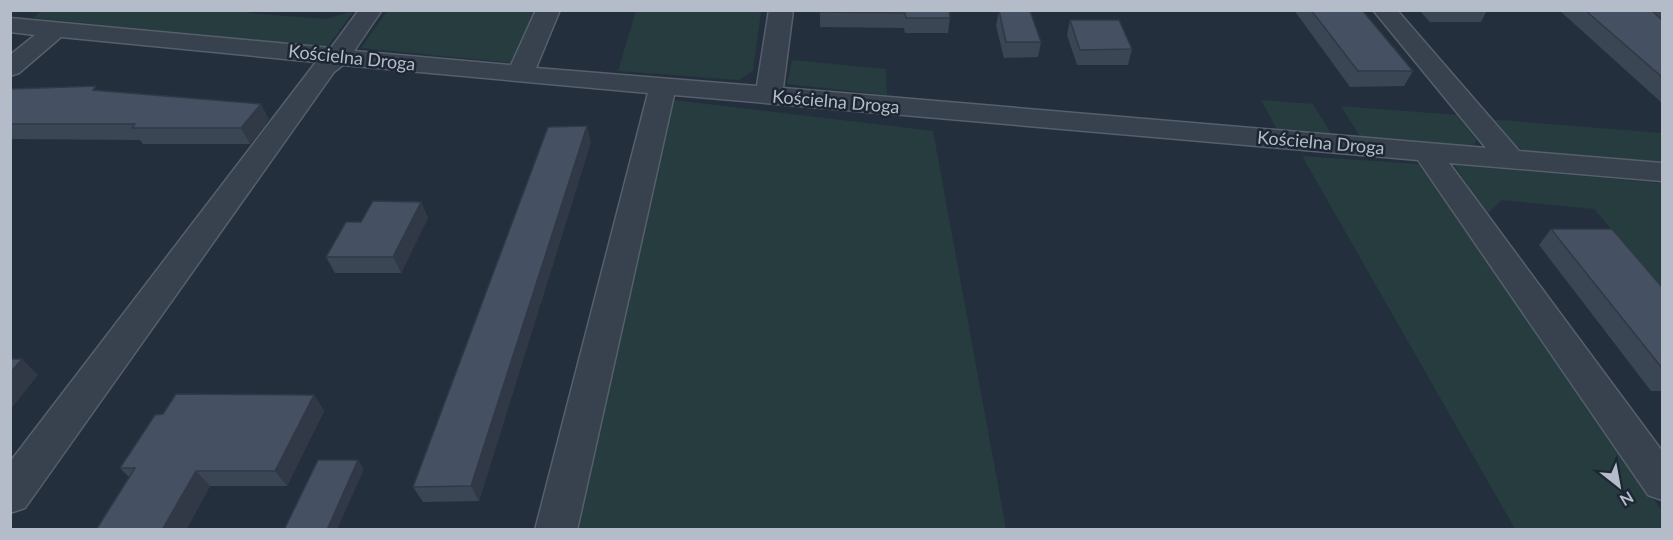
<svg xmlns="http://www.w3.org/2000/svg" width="1673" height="540" viewBox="0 0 1673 540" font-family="Lato,sans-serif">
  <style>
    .green { fill: #263c3f }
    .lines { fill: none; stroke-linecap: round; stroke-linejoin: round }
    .minor-casing { stroke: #565f6c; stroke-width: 3 }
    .minor { fill: #38414e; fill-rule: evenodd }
    .wall { fill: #3b4654 }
    .shaded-wall { fill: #303945 }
    .building { fill: #455162; stroke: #303945; stroke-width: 1.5 }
    .labels { text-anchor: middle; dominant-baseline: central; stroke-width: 5; stroke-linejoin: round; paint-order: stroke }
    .street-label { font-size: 18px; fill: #b4bcc9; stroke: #1d2633 }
  </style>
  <rect width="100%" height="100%" fill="#242f3e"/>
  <!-- green -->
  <path class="green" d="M42,10H250L249,13L326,19L354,11L327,47L33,18Z
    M387,11H537L513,63L361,48Z
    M636,11H761L753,71L739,80L618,71Z
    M792,60L886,69L887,95L787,84Z
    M665,99L933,131L1006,529L574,530Z
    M1261,100L1313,104L1332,135L1278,131Z
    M1341,106L1457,115L1476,140L1473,147L1361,138Z
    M1487,119L1662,133V163L1525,151L1506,140Z
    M1302,156L1419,164L1662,511V529H1515Z
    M1454,165L1662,183V288L1594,209L1502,200L1487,214Z"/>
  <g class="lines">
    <defs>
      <path id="minor" d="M359,10H382L354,51L511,65L536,10H560L536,68L757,86L769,10H793L783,88L1486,148L1373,10H1397L1519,151L1662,163V181L1449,163L1662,451V500L1648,495L1418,160L674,95L577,530H535L648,93L343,65L334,72L25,508L10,513V462L316,62L61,37L19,73L10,76V55L35,35L10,32V18L331,48Z
        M1648,10H1662V20L1654,18Z"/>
    </defs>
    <!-- minor casing -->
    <use href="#minor" class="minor-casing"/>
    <!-- minor -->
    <use href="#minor" class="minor"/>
  </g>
  <!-- wall -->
  <path class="wall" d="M820,10H949L950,18L948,33H905L904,28L820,27Z
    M1294,10H1372V12H1364L1413,71L1404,86L1350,87Z
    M1419,10H1487L1481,22H1430Z
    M1559,10H1651L1662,20V103Z
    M999,11L1041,42L1038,57L1004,58L996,26Z
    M1070,20L1132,49L1128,65H1077L1067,35Z
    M10,89L99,90L269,119L250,144H143L140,140L10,139Z
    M591,142L479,501L423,502L413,487Z
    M421,202L428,218L401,273H335L326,257L361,222Z
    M1551,229L1662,287V391H1651L1539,245Z
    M314,395L324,411L287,486H210L186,530H96L129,477L120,468L163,414Z"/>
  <!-- shaded-wall -->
  <path class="shaded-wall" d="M261,104L269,119L250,144L241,128Z
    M587,126L591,142L479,501L471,486Z
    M421,202L428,218L401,273L393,257Z
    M22,359L38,375L10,410V373Z
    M314,395L324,411L287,486L275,471Z
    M358,460L364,469L337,530H327Z
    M196,471L210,486L186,530H162Z"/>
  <!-- building -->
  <path class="building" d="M820,10H949L950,18H906L905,13L820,12Z
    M1311,10H1362L1413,71H1358Z
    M1585,10H1651L1662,20V77Z
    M999,11H1030L1041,42H1006Z
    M1070,20H1119L1132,49L1080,50Z
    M96,86L93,90L261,104L241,128H132L135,124H10V89Z
    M587,126L471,486L413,487L548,127Z
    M373,201L421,202L393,257H326L346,222H361Z
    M1551,229H1612L1662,287V368Z
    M10,359H22L10,373Z
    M176,394L314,395L275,471H196L162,530H96L135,468H120L155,415L163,414Z
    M318,460H358L327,530H284Z"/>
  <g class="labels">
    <!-- street labels -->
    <g class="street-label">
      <text transform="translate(352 57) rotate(6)">Kościelna Droga</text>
      <text transform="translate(836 101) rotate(5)">Kościelna Droga</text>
      <text transform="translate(1321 142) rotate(5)">Kościelna Droga</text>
    </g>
  </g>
  <!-- border -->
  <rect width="1673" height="540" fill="none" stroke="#b4bcc9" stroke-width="24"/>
  <!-- north arrow -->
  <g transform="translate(1619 486) rotate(149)" stroke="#1d2633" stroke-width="4.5" paint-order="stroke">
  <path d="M0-4.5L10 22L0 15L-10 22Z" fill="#b4bcc9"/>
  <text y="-9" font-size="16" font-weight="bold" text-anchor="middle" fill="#b4bcc9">N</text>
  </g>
</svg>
